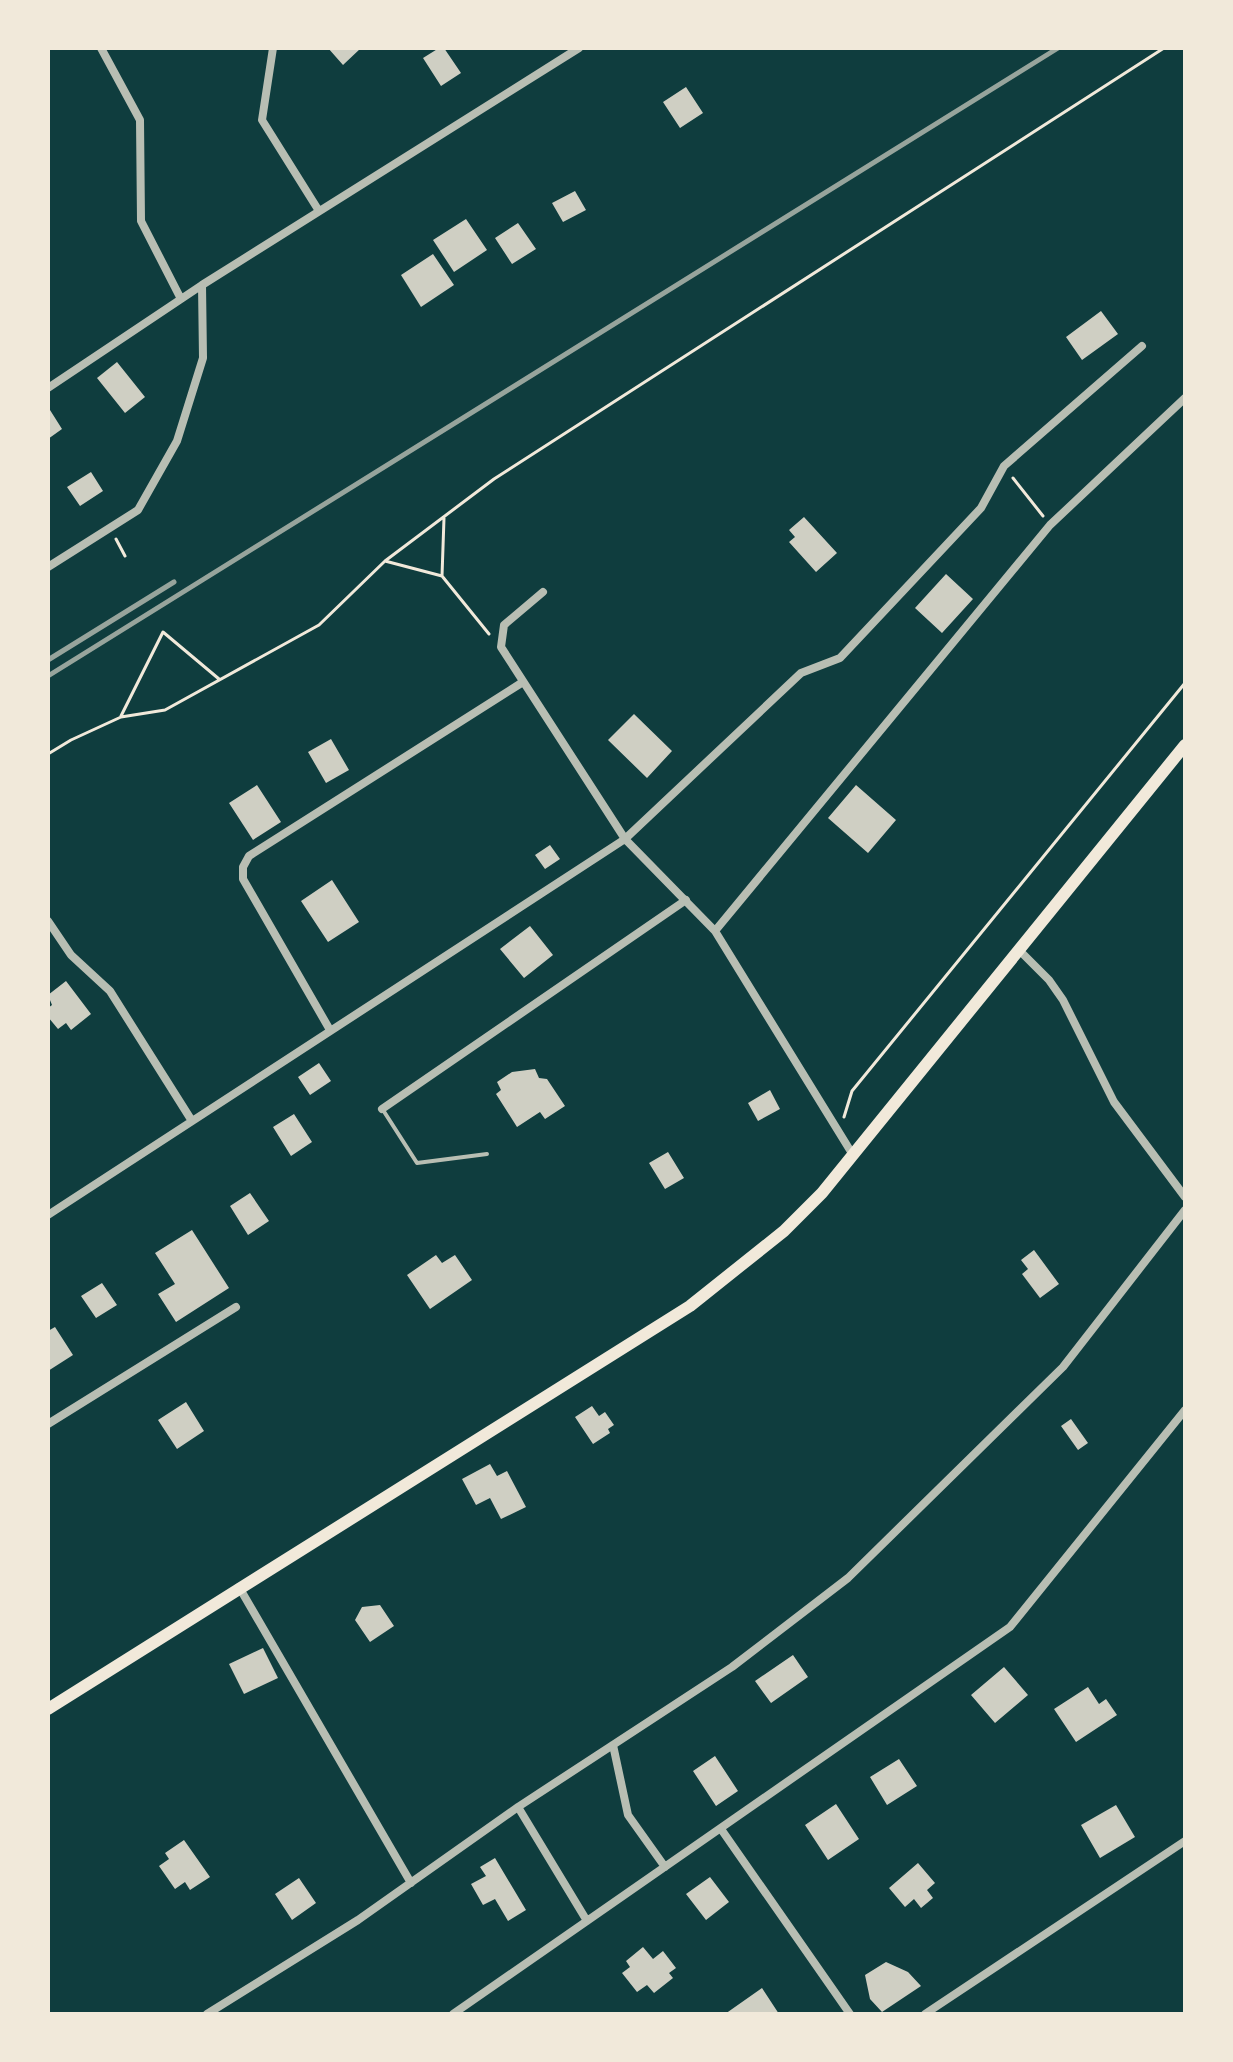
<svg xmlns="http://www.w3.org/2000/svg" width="1233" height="2062" viewBox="0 0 1233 2062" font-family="'PT Sans',sans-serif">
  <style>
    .building { fill: #cfcfc3 }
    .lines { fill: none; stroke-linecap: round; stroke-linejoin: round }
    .path { stroke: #f1e9da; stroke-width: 3 }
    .service { stroke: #b8beb3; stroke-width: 4 }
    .minor { stroke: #b8beb3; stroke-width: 8 }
    .primary { stroke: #f1e9da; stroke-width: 12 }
    .rail { stroke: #97a49c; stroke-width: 5 }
  </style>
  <rect width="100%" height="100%" fill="#0f3d3e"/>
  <!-- building -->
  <path class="building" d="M328,48H361L343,65Z
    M439,48H444L461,73L441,86L423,58Z
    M686,87L703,113L680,128L663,102Z
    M575,191L586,210L563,222L552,203Z
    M466,219L487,250L454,272L433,240Z
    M518,223L536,249L512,264L495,238Z
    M433,254L454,285L421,307L401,275Z
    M1101,311L1118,334L1082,360L1066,337Z
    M117,362L145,397L125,413L97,378Z
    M50,410L62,429L48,439V412Z
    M91,472L103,491L80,506L67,487Z
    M804,517L837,553L816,572L789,542L795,537L789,530Z
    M946,574L973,599L942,633L915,608Z
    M634,714L672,751L647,778L608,740Z
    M331,739L349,770L326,783L308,752Z
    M257,785L281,822L253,840L229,803Z
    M856,785L896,820L868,853L828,818Z
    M550,845L560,859L545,869L535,855Z
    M332,880L359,922L328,942L301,901Z
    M530,926L553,955L524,978L500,949Z
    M66,981L91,1014L71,1030L66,1023L58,1029L48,1017V1008L52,1005L48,995Z
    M319,1063L331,1081L310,1095L298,1077Z
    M535,1069L539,1078L547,1079L565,1106L545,1119L540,1112L517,1127L496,1094L501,1090L497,1082L512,1072Z
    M770,1090L780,1109L758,1121L748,1103Z
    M294,1114L312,1142L291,1156L273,1127Z
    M668,1152L684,1178L665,1189L649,1163Z
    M250,1193L269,1221L248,1235L230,1206Z
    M192,1230L229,1288L176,1322L158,1294L175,1284L155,1253Z
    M1034,1250L1059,1284L1040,1298L1022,1274L1028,1269L1021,1260Z
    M436,1255L442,1263L455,1255L472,1280L430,1309L407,1275Z
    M102,1283L117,1305L96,1318L81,1296Z
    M55,1327L73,1355L48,1371V1331Z
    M186,1402L204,1431L177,1449L158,1420Z
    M592,1406L599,1416L605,1412L614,1425L608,1429L610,1433L593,1444L575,1417Z
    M1071,1419L1088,1443L1078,1450L1061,1426Z
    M490,1464L497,1476L507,1471L526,1507L501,1519L490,1498L476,1505L462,1479Z
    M380,1605L394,1626L370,1642L355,1620L362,1607Z
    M263,1648L278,1678L244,1694L229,1664Z
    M793,1655L808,1677L771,1703L755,1681Z
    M1004,1667L1028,1695L995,1723L971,1695Z
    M1088,1687L1099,1704L1106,1699L1117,1715L1076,1742L1054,1709Z
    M715,1756L738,1791L716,1806L693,1771Z
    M899,1759L917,1786L887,1805L870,1777Z
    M836,1804L859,1839L828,1860L805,1825Z
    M1116,1805L1135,1837L1100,1858L1081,1825Z
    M184,1840L210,1877L190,1890L185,1882L175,1889L159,1866L169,1859L165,1853Z
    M495,1858L526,1910L508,1921L495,1899L483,1905L471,1884L486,1876L480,1867Z
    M918,1863L935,1883L927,1890L933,1898L921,1908L914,1899L905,1907L889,1888Z
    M710,1877L729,1902L706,1920L686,1894Z
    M299,1878L316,1903L292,1920L275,1894Z
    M643,1947L653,1959L663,1951L676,1968L669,1973L673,1978L654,1993L647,1985L637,1992L622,1973L630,1967L626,1961Z
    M886,1962L908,1972L921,1986L882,2012L870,1999L865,1975Z
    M762,1988L779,2014H725Z"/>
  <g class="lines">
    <!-- path -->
    <path class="path" d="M1013,478L1043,516
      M444,518L442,576L489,634
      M116,539L125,556
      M385,561L442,576
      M121,716L163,632L219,679
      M48,754L71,740L121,717L165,710L319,625L385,561L494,479L1164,48
      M844,1117L852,1091L1185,683"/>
    <!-- service -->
    <path class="service" d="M383,1110L417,1163L487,1154"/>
    <!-- minor -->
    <path class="minor" d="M101,48L140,120L141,221L181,299
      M273,48L262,120L319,211
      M48,388L202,285
      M48,567L138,510L177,441L203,358L202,285L579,48
      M543,592L504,625L501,647L625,839L715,931L853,1155
      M48,921L71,955L110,991L192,1121
      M715,931L1050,525L1185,398
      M1019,950L1049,980L1063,1000L1114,1102L1185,1197
      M330,1030L243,879V867L249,856L523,682
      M382,1109L686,900
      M48,1215L625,839L801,673L840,658L981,508L1004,466L1142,346
      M48,1424L236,1307
      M239,1587L411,1883
      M613,1745L628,1815L665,1867
      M518,1807L587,1921
      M721,1829L850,2014
      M207,2014L358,1920L518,1807L732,1667L848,1578L1063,1367L1185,1210
      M453,2014L1010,1627L1185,1410
      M925,2014L1185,1841"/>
    <!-- primary -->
    <path class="primary" d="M48,1709L690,1306L784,1231L822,1193L1185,745"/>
    <!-- rail -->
    <path class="rail" d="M48,660L174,582
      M48,676L1058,48"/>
  </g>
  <!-- border -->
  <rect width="1233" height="2062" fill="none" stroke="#f1e9da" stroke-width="100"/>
</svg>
